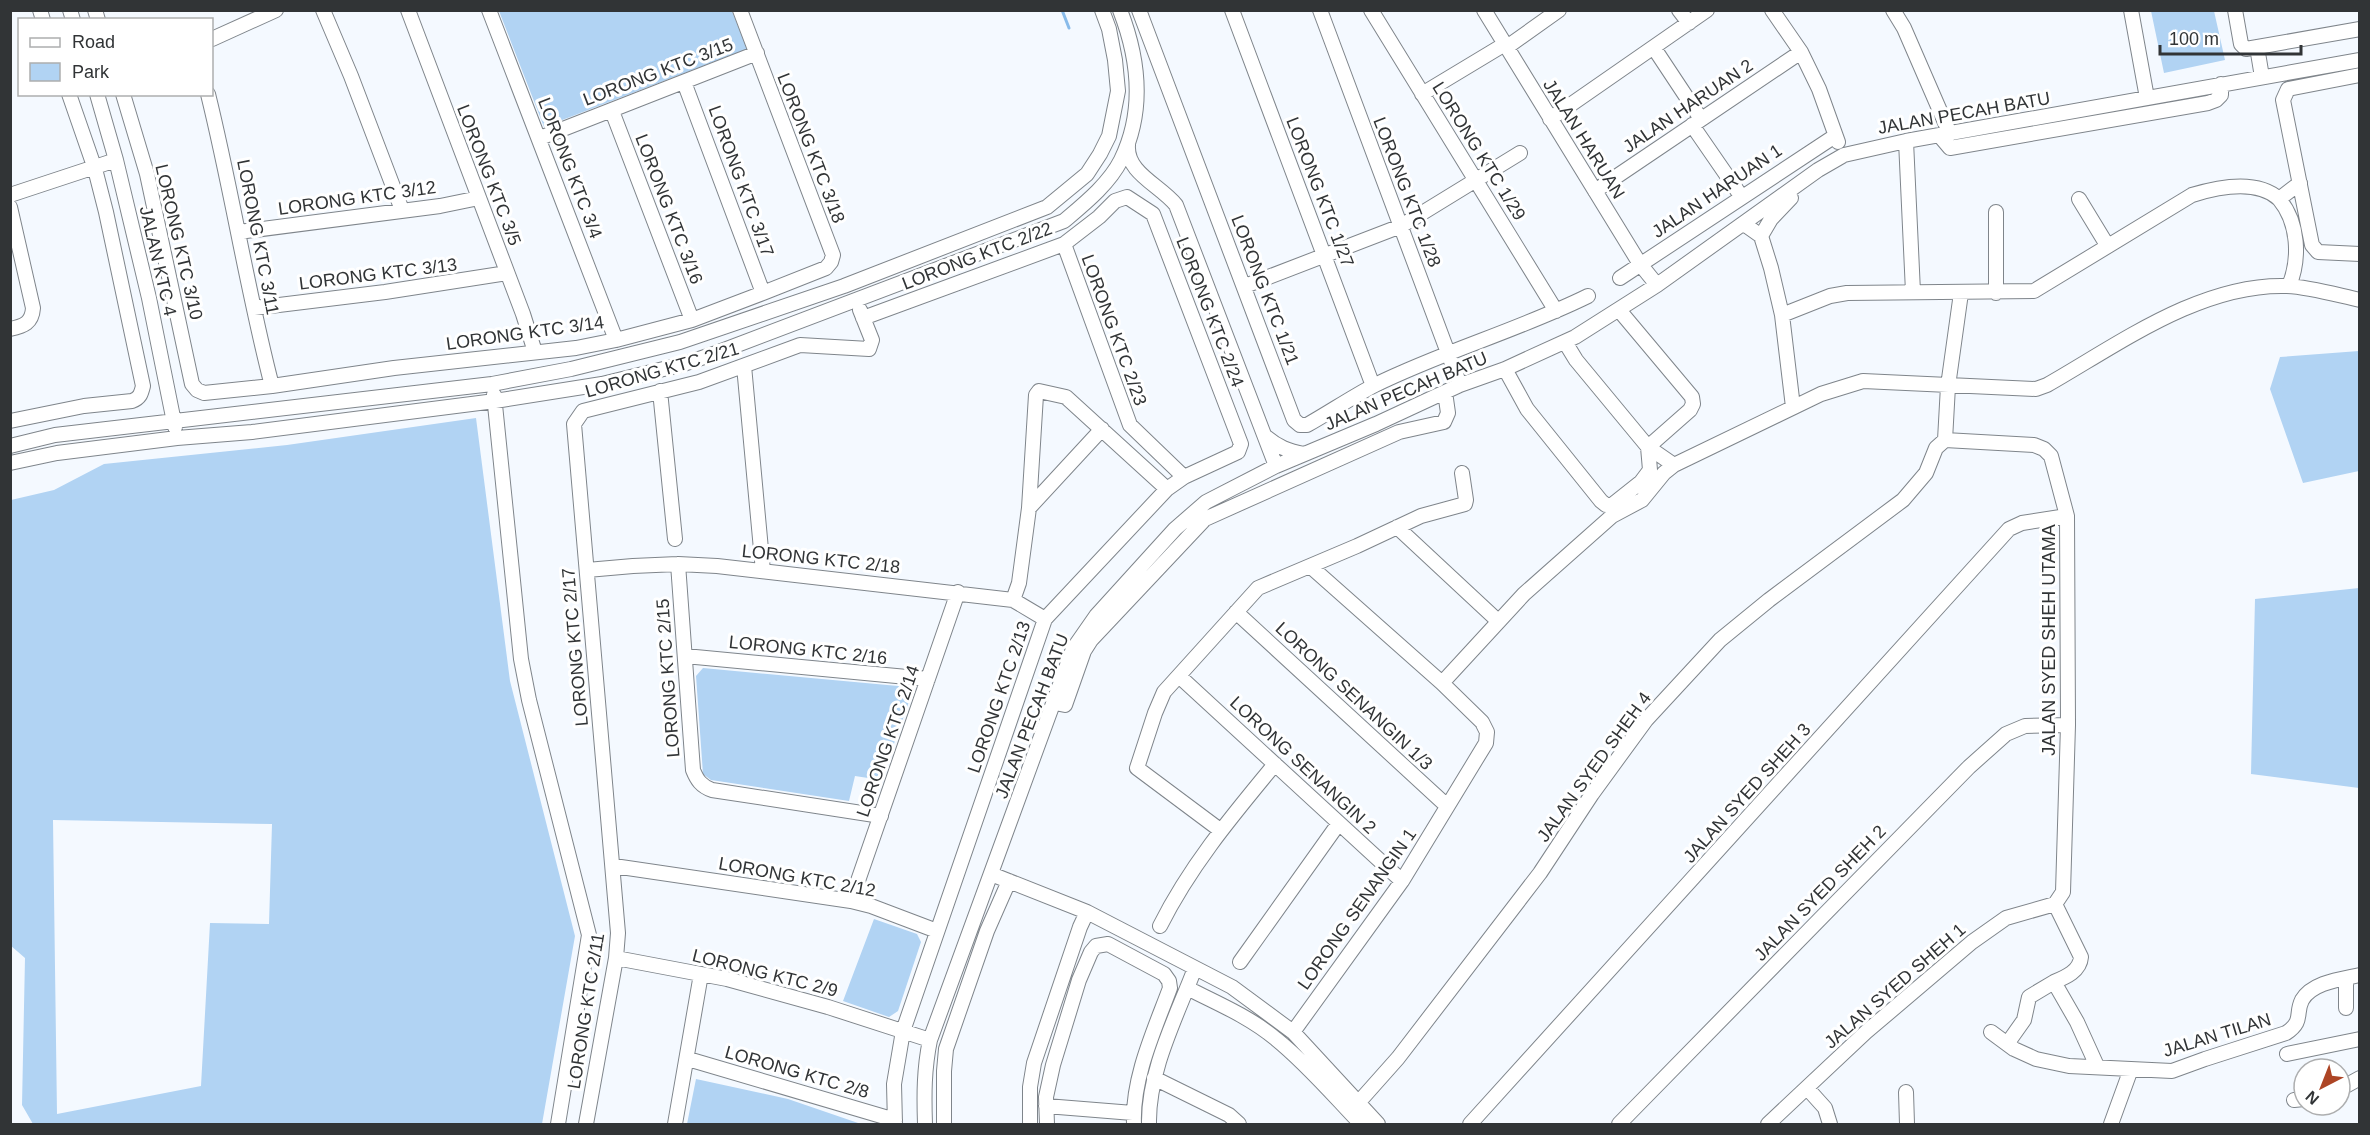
<svg xmlns="http://www.w3.org/2000/svg" width="2370" height="1135" viewBox="0 0 2370 1135" font-family="Arial,sans-serif">
  <style>
    .green { fill: #b1d3f3; fill-rule: evenodd }
    .lines { fill: none; stroke-linecap: round; stroke-linejoin: round }
    .stream { stroke: #88bbea; stroke-width: 3 }
    .minor-casing { stroke: #7f858b; stroke-width: 16 }
    .minor { stroke: #fff; stroke-width: 14 }
    .labels { text-anchor: middle; dominant-baseline: central; stroke-width: 6; stroke-linejoin: round; paint-order: stroke }
    .street-label { font-size: 18px; fill: #313436; stroke: #fff }
  </style>
  <rect width="100%" height="100%" fill="#f4f9ff"/>
  <!-- green -->
  <path class="green" d="M499,11H732L747,49L544,127Z
    M2151,11H2214L2225,60L2164,73Z
    M2359,351V471L2303,483L2270,389L2280,357Z
    M476,418L510,681L575,936L542,1124H33L22,1105L25,958L10,945L11,500L54,490L104,464L287,445ZM53,820L272,824L269,924L210,923L201,1086L57,1114Z
    M2359,588V788L2251,774L2255,599Z
    M703,668L909,687L911,696L881,780L855,776L849,801L711,780L703,774L696,676Z
    M874,919L917,934L921,942L898,1011L889,1017L843,1001Z
    M696,1079L788,1099L861,1124H687Z"/>
  <g class="lines">
    <!-- stream -->
    <path class="stream" d="M1062,10L1069,28"/>
    <defs>
      <path id="minor" d="M40,10L43,20
        M70,10L73,20
        M95,10L98,20
        M323,10L351,76L402,210
        M408,10L523,314L535,352
        M489,10L616,340
        M1139,10L1294,420L1300,425H1307C1330,412 1352,397 1375,385C1444,351 1519,330 1588,296
        M1232,10L1373,386
        M1320,10L1460,385
        M1371,10L1556,311
        M1484,10L1640,264L1657,285
        M1679,10L1689,23
        M1772,10L1801,52L1819,89L1838,142
        M1893,10L1904,28L1950,134
        M2131,10L2147,98
        M2235,10L2241,44L2246,49L2360,29
        M212,39L276,10
        M1507,47L1559,10
        M2257,47L2262,77
        M1654,48L1701,119
        M2360,75L2288,89L2283,100L2312,245L2318,252L2360,254
        M684,82L763,293
        M97,94L116,160L149,298L175,427
        M123,94L147,174L192,384L197,390L204,393L272,386L394,368L576,348L616,340L692,320L763,293L826,268L831,262L833,255L740,10
        M208,94C232,191 247,290 272,386
        M1422,94L1505,44
        M612,111L692,320
        M1550,119L1707,10
        M1692,125L1741,196
        M1939,135L1950,148L2208,103L2216,100L2221,95V84
        M540,138L757,53
        M1906,141L1913,292
        M1128,145C1126,173 1160,185 1176,205L1276,466
        M1595,191L1801,52
        M10,195L116,160
        M2079,199L2107,245
        M10,207L33,308C32,323 24,326 10,329
        M1996,212V293
        M1744,224L1761,236L1771,268L1782,315L1793,407
        M239,232L440,206L479,198
        M1761,236L1771,219L1791,198
        M1064,244L1130,425L1184,477
        M1620,278L1835,136
        M1245,286L1401,226L1520,153
        M2289,286C2300,259 2299,223 2279,199L2300,183
        M254,308L385,292L507,273
        M1782,315L1830,296L1847,293L2034,291L2192,195C2218,187 2257,179 2279,199
        M863,318L1064,244L1099,217L1115,201L1127,197L1153,214L1241,444L1238,452L1184,477L1167,489L1045,619L903,1031L894,1084L895,1124
        M1565,342L1576,360L1648,447L1674,465
        M744,366L763,571
        M1505,369L1527,409L1601,501L1606,505H1612L1641,482L1650,470L1648,447L1690,410L1693,404L1692,397L1619,310
        M660,391L675,539
        M494,395L521,659L529,700L589,935L558,1124
        M10,421L84,406L132,401C140,398 141,394 143,386L106,212L95,169L69,94
        M1266,437C1278,447 1288,451 1304,454
        M1945,440L1948,386L1961,293
        M10,446L55,435L492,384L571,369L680,342L844,286L1047,207L1087,174L1100,154L1109,136L1118,91L1115,60L1109,29L1102,10
        M10,463L57,453L177,438L252,432L495,401L602,384L684,364L716,353L1064,221C1084,204 1109,184 1121,160C1145,111 1139,59 1120,10
        M1029,508L1102,429
        M1397,527L1498,621
        M678,564L693,770C697,780 701,786 712,790L881,816
        M587,570L633,566L678,564L717,566L1013,600L1045,619
        M1013,600L1019,583L1029,508L1036,395L1039,391L1066,397L1167,489
        M1236,612L1447,806
        M685,656L928,679
        M1179,676L1402,881
        M1442,683L1524,594L1612,516L1642,500L1664,473L1674,465L1821,394L1863,381L2036,389L2047,385C2119,344 2201,283 2287,286C2310,287 2337,295 2360,300
        M1055,703L1065,705L1084,651L1091,640L1205,519L1399,432L1444,422L1448,413L1445,392
        M1220,830L1137,768L1155,713L1164,692L1258,588L1357,546L1421,516L1465,504L1466,500L1462,473
        M614,866L851,901L871,906L937,931
        M991,874L1087,912L1232,987L1293,1032L1378,1124
        M851,901L958,592
        M2055,904L2081,957C2080,971 2066,977 2054,982L2077,1022L2097,1066
        M1160,926C1190,866 1232,816 1275,764
        M616,958L727,979L828,1007L930,1040
        M1240,962L1339,823
        M2346,979V1008
        M1187,988C1217,1003 1250,1017 1276,1039C1307,1064 1334,1096 1361,1124
        M1293,1032L1402,881L1486,743L1487,732L1482,722L1442,683L1310,566
        M1991,1032L2014,1049L2036,1059L2069,1066L2172,1071L2205,1059L2286,1033C2304,1021 2295,1014 2302,1000C2312,982 2342,979 2360,975
        M2007,1044L2024,1020L2029,997L2054,982
        M2287,1054L2360,1039
        M688,1059L895,1120
        M1154,1078L1229,1115L1239,1124
        M1807,1088L1825,1108L1830,1124
        M2340,1089L2360,1078
        M1906,1092L1907,1124
        M2294,1100L2304,1099
        M1358,1103L1398,1058L1540,873L1592,794L1646,720L1720,640L1769,600L1903,500L1926,473L1936,448L1945,440
        M1046,1106L1133,1113
        M586,1124L616,958L618,933L574,424L583,411L699,382L800,345L869,349L872,340L860,310
        M675,1124L701,974
        M925,1124C924,1095 924,1069 930,1040L1073,649L1096,616L1175,529L1206,502L1276,466L1376,424L1460,385L1505,369L1575,337L1657,285L1818,170L1844,155L1906,141L2360,60
        M944,1124V1071L946,1049L987,931L1009,881
        M1030,1124V1087L1034,1063L1080,927L1087,912
        M1047,1124L1046,1097L1053,1065L1079,980L1091,952L1096,946L1108,944L1164,974L1169,981L1170,988C1154,1031 1132,1078 1134,1124
        M1149,1124C1148,1071 1176,1018 1195,968
        M1470,1124L2009,529L2022,523L2067,516
        M1619,1124L1969,767L2006,734L2025,726L2068,725
        M1768,1124L1866,1032L1972,942L2006,918L2055,904L2063,892L2068,725L2067,516L2051,456L2044,449L2034,445L1945,440
        M2111,1124L2131,1069"/>
    </defs>
    <!-- minor casing -->
    <use href="#minor" class="minor-casing"/>
    <!-- minor -->
    <use href="#minor" class="minor"/>
  </g>
  <g class="labels">
    <!-- street labels -->
    <g class="street-label">
      <text transform="translate(658 72) rotate(-21)">LORONG KTC 3/15</text>
      <text transform="translate(1688 106) rotate(-34)">JALAN HARUAN 2</text>
      <text transform="translate(1964 113) rotate(-10)">JALAN PECAH BATU</text>
      <text transform="translate(1584 139) rotate(58)">JALAN HARUAN</text>
      <text transform="translate(811 148) rotate(69)">LORONG KTC 3/18</text>
      <text transform="translate(1479 151) rotate(58)">LORONG KTC 1/29</text>
      <text transform="translate(570 168) rotate(69)">LORONG KTC 3/4</text>
      <text transform="translate(489 175) rotate(69)">LORONG KTC 3/5</text>
      <text transform="translate(741 181) rotate(70)">LORONG KTC 3/17</text>
      <text transform="translate(1717 191) rotate(-34)">JALAN HARUAN 1</text>
      <text transform="translate(1320 192) rotate(69)">LORONG KTC 1/27</text>
      <text transform="translate(1407 192) rotate(69)">LORONG KTC 1/28</text>
      <text transform="translate(357 198) rotate(-8)">LORONG KTC 3/12</text>
      <text transform="translate(669 209) rotate(69)">LORONG KTC 3/16</text>
      <text transform="translate(258 237) rotate(79)">LORONG KTC 3/11</text>
      <text transform="translate(179 242) rotate(77)">LORONG KTC 3/10</text>
      <text transform="translate(977 256) rotate(-21)">LORONG KTC 2/22</text>
      <text transform="translate(158 261) rotate(77)">JALAN KTC 4</text>
      <text transform="translate(378 274) rotate(-7)">LORONG KTC 3/13</text>
      <text transform="translate(1265 290) rotate(69)">LORONG KTC 1/21</text>
      <text transform="translate(1210 312) rotate(69)">LORONG KTC 2/24</text>
      <text transform="translate(1114 330) rotate(70)">LORONG KTC 2/23</text>
      <text transform="translate(525 333) rotate(-8)">LORONG KTC 3/14</text>
      <text transform="translate(662 370) rotate(-16)">LORONG KTC 2/21</text>
      <text transform="translate(1406 391) rotate(-23)">JALAN PECAH BATU</text>
      <text transform="translate(821 559) rotate(6)">LORONG KTC 2/18</text>
      <text transform="translate(2049 640) rotate(-90)">JALAN SYED SHEH UTAMA</text>
      <text transform="translate(575 647) rotate(-95)">LORONG KTC 2/17</text>
      <text transform="translate(808 650) rotate(6)">LORONG KTC 2/16</text>
      <text transform="translate(668 678) rotate(-94)">LORONG KTC 2/15</text>
      <text transform="translate(1354 696) rotate(43)">LORONG SENANGIN 1/3</text>
      <text transform="translate(999 697) rotate(-71)">LORONG KTC 2/13</text>
      <text transform="translate(1032 716) rotate(-69)">JALAN PECAH BATU</text>
      <text transform="translate(888 741) rotate(-71)">LORONG KTC 2/14</text>
      <text transform="translate(1303 765) rotate(43)">LORONG SENANGIN 2</text>
      <text transform="translate(1594 767) rotate(-54)">JALAN SYED SHEH 4</text>
      <text transform="translate(1747 793) rotate(-48)">JALAN SYED SHEH 3</text>
      <text transform="translate(797 877) rotate(10)">LORONG KTC 2/12</text>
      <text transform="translate(1820 893) rotate(-46)">JALAN SYED SHEH 2</text>
      <text transform="translate(1357 909) rotate(-55)">LORONG SENANGIN 1</text>
      <text transform="translate(765 973) rotate(14)">LORONG KTC 2/9</text>
      <text transform="translate(1895 986) rotate(-41)">JALAN SYED SHEH 1</text>
      <text transform="translate(586 1011) rotate(-81)">LORONG KTC 2/11</text>
      <text transform="translate(2217 1035) rotate(-17)">JALAN TILAN</text>
      <text transform="translate(797 1072) rotate(16)">LORONG KTC 2/8</text>
    </g>
  </g>
  <!-- border -->
  <rect width="2370" height="1135" fill="none" stroke="#313436" stroke-width="24"/>
  <!-- legend -->
  <rect x="18" y="18" width="195" height="78" fill="#ffffff" stroke="#adaeaf" stroke-width="1.5"/>
  <rect x="30" y="38" width="30" height="9" fill="#ffffff" stroke="#adaeaf" stroke-width="1.5"/>
  <text x="72" y="48" font-size="18" fill="#313436">Road</text>
  <rect x="30" y="63" width="30" height="18" fill="#b1d3f3" stroke="#adaeaf" stroke-width="1.5"/>
  <text x="72" y="78" font-size="18" fill="#313436">Park</text>
  <!-- north arrow -->
  <g transform="translate(2322 1087) rotate(222)"><circle r="28" fill="#ffffff" stroke="#adaeaf" stroke-width="1.5"/>
  <path d="M0-4.5L10 22L0 15L-10 22Z" fill="#ad4525"/>
  <text y="-9" font-size="16" font-weight="bold" text-anchor="middle" fill="#313436">N</text>
  </g>
  <!-- scale -->
  <path d="M2160 45v9h141v-9" fill="none" stroke="#313436" stroke-width="3"/>
  <text x="2169" y="45" font-size="18" fill="#313436" stroke="#ffffff" stroke-width="4.5" paint-order="stroke">100 m</text>
</svg>
